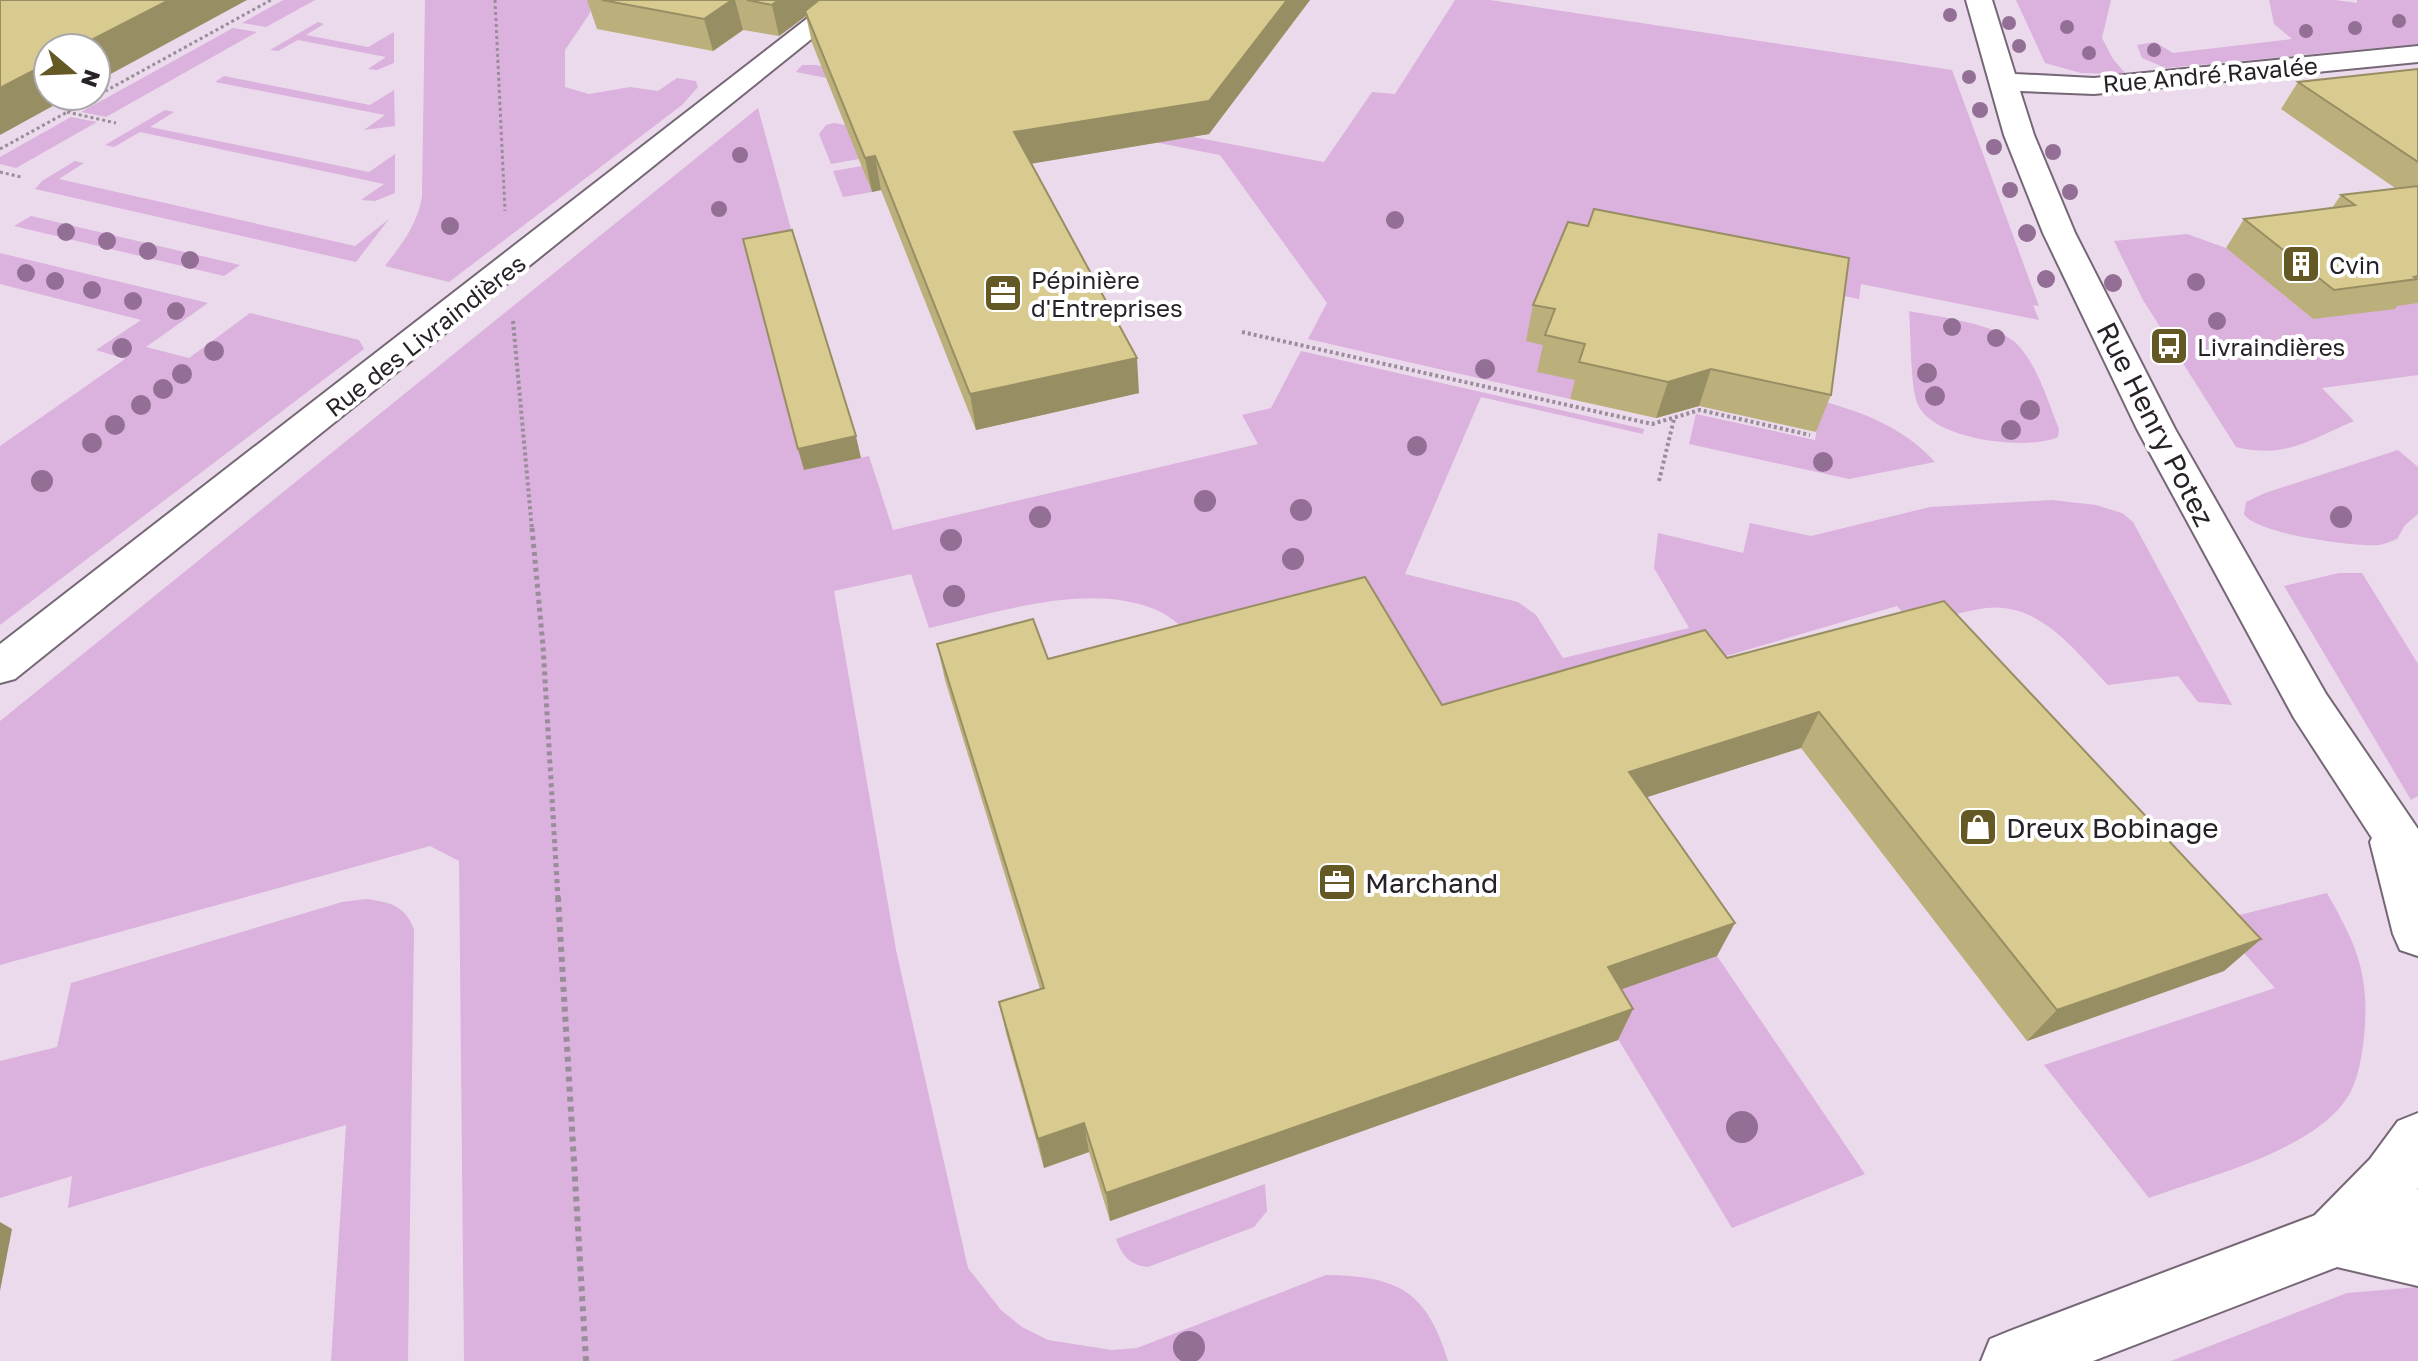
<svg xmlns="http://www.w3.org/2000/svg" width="2418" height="1361" viewBox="0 0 2418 1361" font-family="'Golos Text',sans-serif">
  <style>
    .green { fill: #dbb1de }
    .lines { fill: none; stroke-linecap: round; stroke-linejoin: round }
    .minor-casing { stroke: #756776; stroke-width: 4 }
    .tertiary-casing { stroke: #756776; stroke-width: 4 }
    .secondary-casing { stroke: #756776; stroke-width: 4 }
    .path-far3 { stroke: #998d99; stroke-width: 3; stroke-dasharray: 3 3; stroke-linecap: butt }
    .path-far2 { stroke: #998d99; stroke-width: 4; stroke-dasharray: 3 3; stroke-linecap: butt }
    .path-far1 { stroke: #998d99; stroke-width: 5; stroke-dasharray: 4 4; stroke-linecap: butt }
    .path { stroke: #998d99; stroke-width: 6; stroke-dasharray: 5 5; stroke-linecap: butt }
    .minor { fill: #fff; fill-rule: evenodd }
    .tertiary { fill: #fff; fill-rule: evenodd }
    .secondary { fill: #fff; fill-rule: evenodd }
    .tree { fill: #936f96 }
    .wall { fill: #bbaf7b }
    .shaded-wall { fill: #988e64 }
    .building { fill: #d9cb8f; stroke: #988e64; stroke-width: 2 }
    .labels { text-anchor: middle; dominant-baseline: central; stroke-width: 8; stroke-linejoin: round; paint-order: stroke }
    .far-street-label { font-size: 24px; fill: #282228; stroke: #fff }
    .far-poi-label { font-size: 24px; fill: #282228; stroke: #fff; text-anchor: start }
    .street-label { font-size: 28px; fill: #282228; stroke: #fff }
    .poi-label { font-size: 28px; fill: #282228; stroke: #fff; text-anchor: start }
  </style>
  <rect width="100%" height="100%" fill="#ebdaeb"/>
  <!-- green -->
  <path class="green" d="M283,0H315L266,27L242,23Z
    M425,0H592L590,13L565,50V87L589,94L630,87L658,91L677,78L696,81L698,87L682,105L449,282L385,266C402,244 417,225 422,197Z
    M1455,0H1490L1952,70L2039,306L2033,305L2039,320L1861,284L1859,299L1586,245L1547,346L1576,380L1570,399L1308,339L1327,303L1220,155L796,72L802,65H815L1324,162L1372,92L1395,94Z
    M2016,0H2111L2102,38L2113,59L2126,74L2081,73L2045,63Z
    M2269,0H2335L2357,3V0H2418V44L2166,68L2142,58L2137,45L2155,42L2173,53L2292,39L2274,24Z
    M318,22L324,24L306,35L368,47L394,32V63L377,70L368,69L386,57L298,40L278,51L270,50Z
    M233,28L257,32L106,117L81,112Z
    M224,76L370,105L394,90L395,126L364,130L385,115L215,82Z
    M758,108L797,251L804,470L869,456L893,530L1258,444L1242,415L1271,408L1301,351L1644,429L1643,434L1481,397L1405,574L1518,602L1536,615L1563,658L1689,628L1654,568L1658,533L1743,553L1750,523L1811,536L1930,507L2052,500L2096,505L2122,513L2133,522L2232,705L2198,702L2178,676L2108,685C2074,650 2040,602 1986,608C1962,611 1937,620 1914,626L1897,606L1435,741L1194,638C1182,627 1170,615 1154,609C1085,582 998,613 929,628L911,574L834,591L896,950L968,1268L1001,1310L1022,1327L1048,1340L1112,1350L1137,1348L1326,1275C1398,1276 1427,1291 1448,1361H464L459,861L430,846L0,965V721Z
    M165,110L174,112L150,127L369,172L395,154V193L375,201L361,200L384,184L140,132L114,147L105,145Z
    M71,117L97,122L16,168L0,164V157Z
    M834,123L846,125L859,159L831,164L819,134L826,125Z
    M75,161L84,163L59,179L355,246L389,219L356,262L35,189L42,181Z
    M862,166L872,192L843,197L833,171Z
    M31,216L240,265L224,276L14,226Z
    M2187,234L2226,248L2313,319L2340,266L2418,295V375L2322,388L2354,421C2309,440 2286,459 2236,447L2143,300L2114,241Z
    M0,253L208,303L146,347L189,358L250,313L359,340L364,349L0,625V446L125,359L96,350L141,320L0,284Z
    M1909,311C1939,317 1995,323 2017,344C2038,366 2048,402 2059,429L2058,437C2027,451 1934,440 1918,405C1910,387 1911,334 1909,311Z
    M1822,401C1865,413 1904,428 1935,462L1849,479L1689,444L1696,414L1815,440Z
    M2398,450L2418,467V514L2405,525L2397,539C2391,541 2385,544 2379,545C2355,547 2256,534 2244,514L2246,502L2265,493Z
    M2339,573H2362L2418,664V796L2411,800L2284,586Z
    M2327,893C2357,946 2370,974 2364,1037C2362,1055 2359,1075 2351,1091C2322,1149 2207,1176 2149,1198L2044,1065L2275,988L2216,921Z
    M366,899C390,902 406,906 414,930L408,1361H331L346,1125L68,1208L72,1176L0,1198V1061L57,1047L71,983L342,902Z
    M1717,956L1865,1174L1732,1228L1594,999Z
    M1265,1184L1267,1211L1254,1227L1148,1267C1130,1265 1122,1256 1116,1239Z
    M2418,1287V1361H2171L2347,1293Z"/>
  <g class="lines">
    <defs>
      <path id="minor" d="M831,0H860L15,679L0,683V644Z"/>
      <path id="tertiary" d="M1966,0H1992L2015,74L2094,78L2418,46V62L2094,94L2020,91L2034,135L2075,233L2175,429L2326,694L2418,829V956L2400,950L2393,934L2370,842L2372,838L2294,718L2137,429L2043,233L2004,135Z
        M2418,1113V1188L2410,1199L2355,1259L2334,1268L2313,1259L2304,1238L2313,1217L2370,1159L2398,1121Z"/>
      <path id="secondary" d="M2418,1189V1286L2337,1267L2093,1361H1981L1990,1339L2012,1330L2334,1208Z"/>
    </defs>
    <!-- minor casing -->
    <use href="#minor" class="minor-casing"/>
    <!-- tertiary casing -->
    <use href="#tertiary" class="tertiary-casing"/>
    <!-- secondary casing -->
    <use href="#secondary" class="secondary-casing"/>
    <!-- path-far3 -->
    <path class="path-far3" d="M495,0L505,211
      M67,112L116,123
      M0,149L271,0
      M0,172L21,177"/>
    <!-- path-far2 -->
    <path class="path-far2" d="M513,321L532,530
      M1242,332L1652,424L1700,410L1810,435
      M1659,481L1674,419"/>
    <!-- path-far1 -->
    <path class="path-far1" d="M532,528L543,646L558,899"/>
    <!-- path -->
    <path class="path" d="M558,897L586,1361"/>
    <!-- minor -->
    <use href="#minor" class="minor"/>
    <!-- tertiary -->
    <use href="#tertiary" class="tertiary"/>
    <!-- secondary -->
    <use href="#secondary" class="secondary"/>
  </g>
  <!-- trees -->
  <g class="tree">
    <circle cx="1950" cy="15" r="7"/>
    <circle cx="2399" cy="21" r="7"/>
    <circle cx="2009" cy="23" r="7"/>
    <circle cx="2067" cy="27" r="7"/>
    <circle cx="2355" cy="28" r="7"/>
    <circle cx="2306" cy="31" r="7"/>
    <circle cx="2019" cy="46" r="7"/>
    <circle cx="2154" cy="50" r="7"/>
    <circle cx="2089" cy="53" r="7"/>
    <circle cx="1969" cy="77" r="7"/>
    <circle cx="1980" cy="110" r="8"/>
    <circle cx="1994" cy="147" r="8"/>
    <circle cx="2053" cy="152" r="8"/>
    <circle cx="740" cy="155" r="8"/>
    <circle cx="2010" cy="190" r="8"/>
    <circle cx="2070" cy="192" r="8"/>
    <circle cx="719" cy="209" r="8"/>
    <circle cx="1395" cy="220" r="9"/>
    <circle cx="450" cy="226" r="9"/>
    <circle cx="66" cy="232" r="9"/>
    <circle cx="2027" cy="233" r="9"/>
    <circle cx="107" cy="241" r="9"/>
    <circle cx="148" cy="251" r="9"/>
    <circle cx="190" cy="260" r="9"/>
    <circle cx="26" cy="273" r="9"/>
    <circle cx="2046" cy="279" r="9"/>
    <circle cx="55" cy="281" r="9"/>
    <circle cx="2196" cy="282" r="9"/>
    <circle cx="2113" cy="283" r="9"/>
    <circle cx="92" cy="290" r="9"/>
    <circle cx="133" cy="301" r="9"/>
    <circle cx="176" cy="311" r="9"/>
    <circle cx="2217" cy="321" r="9"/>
    <circle cx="1952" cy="327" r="9"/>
    <circle cx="1996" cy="338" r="9"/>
    <circle cx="122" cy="348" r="10"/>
    <circle cx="214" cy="351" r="10"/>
    <circle cx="1485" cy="369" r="10"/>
    <circle cx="1927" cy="373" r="10"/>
    <circle cx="182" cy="374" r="10"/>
    <circle cx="163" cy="389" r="10"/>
    <circle cx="1935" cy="396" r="10"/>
    <circle cx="141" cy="405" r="10"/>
    <circle cx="2030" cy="410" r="10"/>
    <circle cx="115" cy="425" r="10"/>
    <circle cx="2011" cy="430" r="10"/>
    <circle cx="92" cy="443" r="10"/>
    <circle cx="1417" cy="446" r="10"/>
    <circle cx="1823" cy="462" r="10"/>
    <circle cx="42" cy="481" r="11"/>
    <circle cx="1205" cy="501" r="11"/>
    <circle cx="1301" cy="510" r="11"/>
    <circle cx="1040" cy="517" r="11"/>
    <circle cx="2341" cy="517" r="11"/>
    <circle cx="951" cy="540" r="11"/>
    <circle cx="1293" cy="559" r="11"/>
    <circle cx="954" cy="596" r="11"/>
    <circle cx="1742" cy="1127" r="16"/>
    <circle cx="1189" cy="1347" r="16"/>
  </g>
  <!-- wall -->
  <path class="wall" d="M587,0H1310L1209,134L1031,163L1139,393L976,430L881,190L872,192L812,43L806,16L779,36L743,30L713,51L597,29Z
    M2418,69V303L2397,306L2395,309L2313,319L2226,248L2244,219L2332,208L2341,195L2395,188L2281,109L2298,82Z
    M1568,222L1831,395L1816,432L1699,406L1656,418L1570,399L1575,380L1537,372L1543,345L1526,341L1533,305Z
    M937,644L1048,659L1442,705L1727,658L2261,939L2224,971L2027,1041L1801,748L1647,797L1717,956L1621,989L1618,1040L1110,1221L1089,1152L1044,1168L1006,1033L999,1002L1040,989L945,680Z"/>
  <!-- shaded-wall -->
  <path class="shaded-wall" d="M169,0H247L96,82V48H76Z
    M732,0H735L743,30L713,51L704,19Z
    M778,0H826L805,11L806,16L779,36L772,5Z
    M1287,0H1310L1209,134L1018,166L1014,132Z
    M48,63V96H71L0,135V88Z
    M875,156L881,190L872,192L865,158Z
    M1137,358L1139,393L976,430L970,394Z
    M1711,369L1699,406L1656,418L1668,382Z
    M856,436L861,458L804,470L798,449Z
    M1819,712L1801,748L1616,807L1629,772Z
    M1735,923L1717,956L1594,999L1608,967Z
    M2261,939L2224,971L2027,1041L2057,1010Z
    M1633,1009L1618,1040L1110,1221L1106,1193Z
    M1084,1123L1089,1152L1044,1168L1038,1139Z
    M0,1222L12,1229L0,1291Z"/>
  <!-- building -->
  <path class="building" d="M0,0H169L76,48H48V63L0,88Z
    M602,0H732L704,19Z
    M747,0H778L772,5Z
    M819,0H1287L1209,101L1014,132L1137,358L970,394L875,156L865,158L805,11Z
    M2418,69V162L2298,82Z
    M2418,186V276L2414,277L2417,279L2334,290L2244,219L2355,205L2341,195Z
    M1594,209L1849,258L1831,395L1711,369L1668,382L1579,362L1585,344L1545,335L1555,309L1533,305L1568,222L1588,226Z
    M792,230L856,436L798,449L743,239Z
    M1365,577L1442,705L1705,630L1727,658L1944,601L2261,939L2057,1010L1819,712L1629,772L1735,923L1608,967L1633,1009L1106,1193L1084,1123L1038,1139L999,1002L1044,988L937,644L1033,619L1048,659Z"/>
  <!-- icons -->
  <defs>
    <symbol id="building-square" viewBox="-11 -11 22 22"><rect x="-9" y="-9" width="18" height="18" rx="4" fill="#645825" stroke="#fff"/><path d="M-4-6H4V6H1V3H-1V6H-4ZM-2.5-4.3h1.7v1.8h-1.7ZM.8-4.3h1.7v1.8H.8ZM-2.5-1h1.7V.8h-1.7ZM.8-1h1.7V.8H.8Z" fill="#fff"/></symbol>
    <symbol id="office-square" viewBox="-11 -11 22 22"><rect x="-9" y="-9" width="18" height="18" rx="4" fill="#645825" stroke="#fff"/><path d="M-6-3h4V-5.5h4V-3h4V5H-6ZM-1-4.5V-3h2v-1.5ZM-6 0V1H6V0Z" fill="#fff"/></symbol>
    <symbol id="bus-square" viewBox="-11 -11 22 22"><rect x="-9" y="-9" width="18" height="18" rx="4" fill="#645825" stroke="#fff"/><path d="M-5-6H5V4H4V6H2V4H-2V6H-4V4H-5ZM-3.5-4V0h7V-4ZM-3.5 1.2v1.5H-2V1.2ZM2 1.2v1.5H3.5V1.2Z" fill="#fff"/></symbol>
    <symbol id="shop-square" viewBox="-11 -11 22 22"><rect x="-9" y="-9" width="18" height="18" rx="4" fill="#645825" stroke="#fff"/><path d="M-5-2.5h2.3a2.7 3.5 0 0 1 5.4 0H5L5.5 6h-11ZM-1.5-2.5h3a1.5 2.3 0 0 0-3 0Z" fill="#fff"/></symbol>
  </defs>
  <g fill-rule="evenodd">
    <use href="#building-square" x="2279" y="242" width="44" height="44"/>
    <use href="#office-square" x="981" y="271" width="44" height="44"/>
    <use href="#bus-square" x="2147" y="324" width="44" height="44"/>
    <use href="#shop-square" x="1956" y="805" width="44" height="44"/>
    <use href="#office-square" x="1315" y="860" width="44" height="44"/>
  </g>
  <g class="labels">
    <!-- far-street labels -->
    <g class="far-street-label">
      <text transform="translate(2210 74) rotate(-5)">Rue André Ravalée</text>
      <text transform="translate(425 335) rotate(-38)">Rue des Livraindières</text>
    </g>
    <!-- far-poi labels -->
    <g class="far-poi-label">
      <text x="2329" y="264">Cvin</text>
      <text x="1031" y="279">Pépinière<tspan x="1031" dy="28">d'Entreprises</tspan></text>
      <text x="2197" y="346">Livraindières</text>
    </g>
    <!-- street labels -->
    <g class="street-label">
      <text transform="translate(2156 424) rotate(63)">Rue Henry Potez</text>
    </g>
    <!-- poi labels -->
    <g class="poi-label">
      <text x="2006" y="827">Dreux Bobinage</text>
      <text x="1365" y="882">Marchand</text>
    </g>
  </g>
  <!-- north arrow -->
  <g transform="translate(72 72) rotate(109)"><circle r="38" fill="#ffffff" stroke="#a9a7a9" stroke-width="2"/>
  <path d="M0-6L14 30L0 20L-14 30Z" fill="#645825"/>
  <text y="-12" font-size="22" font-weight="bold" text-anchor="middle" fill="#282228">N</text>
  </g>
</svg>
